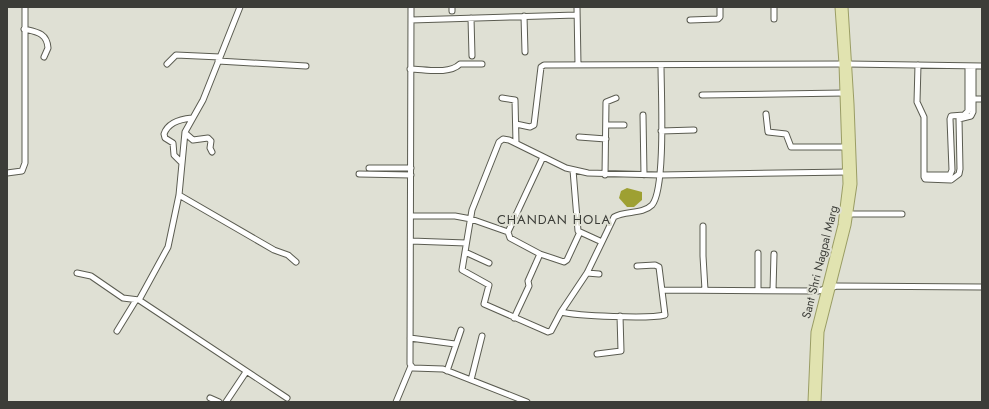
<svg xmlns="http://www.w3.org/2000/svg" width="989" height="409" viewBox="0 0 989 409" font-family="Jost,sans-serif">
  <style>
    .water { fill: #9ea032 }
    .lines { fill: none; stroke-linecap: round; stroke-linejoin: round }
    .minor-casing { stroke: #5b5c51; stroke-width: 7 }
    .major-casing { stroke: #9a9d64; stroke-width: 9 }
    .minor { stroke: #fff; stroke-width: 5 }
    .major { stroke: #e1e3b0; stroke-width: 7 }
    .labels { text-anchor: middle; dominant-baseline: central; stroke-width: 4; stroke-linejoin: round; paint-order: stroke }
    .street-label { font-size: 12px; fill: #3c3d38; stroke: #dfe0d4 }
    .neighbourhood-label { font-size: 13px; letter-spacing: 1px; fill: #3c3d38; stroke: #dfe0d4 }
  </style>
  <rect width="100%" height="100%" fill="#dfe0d4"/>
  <!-- water -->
  <path class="water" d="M627,188L642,192V200L634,207H627L619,198L621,191Z"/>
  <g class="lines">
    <defs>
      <path id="minor" d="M240,7L203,100L185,132L179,195L168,247L139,300L287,398
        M411,7L410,364L413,368L443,369L527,402
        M452,7V11
        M577,7L578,65
        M524,16L525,52
        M471,18L472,56
        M774,19V7
        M411,20L577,15
        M690,20L718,19L720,17V7
        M24,29C37,32 47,33 48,48L44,57
        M218,61L306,66
        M167,64L176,55L220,57
        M848,64L982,66
        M918,65L917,102L924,117V177L925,179L951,180L959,174L960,169L959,119L971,116L973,112V66
        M410,69C424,69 449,75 460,64H482
        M702,95L844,93
        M502,98L515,100L516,143
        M973,99H982
        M766,114L768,132L786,134L791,147H847
        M643,115L644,175
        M516,124L530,127L534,125L541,67L544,65L843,64
        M606,125H624
        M661,131L694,130
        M185,133L193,140L208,138L211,141L210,148L212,152
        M579,137L606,139
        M543,157L508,232L510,238L540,254L564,262L567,260L580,232
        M181,162L174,155L173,143L165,138L164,134C168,122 181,119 192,118
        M369,168H411
        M573,170L578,231L602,242L587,273L561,312C578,316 648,319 665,315L659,267L655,265L637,266
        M7,173L22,171L25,163V7
        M359,174L411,175
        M605,175L606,102L616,98
        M924,175H950L952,170L950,119L951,116L964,115L968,111V66
        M179,195L274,250L288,255L296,262
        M849,214H902
        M411,216H455L471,219L508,232
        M703,226V256L705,290
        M411,241L466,243
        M602,242L614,217C625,210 642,215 652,205C666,189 661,90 661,65
        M465,252L489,263
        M77,273L91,276L123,298L139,300
        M587,273L599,274
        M663,290L818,291L837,286L982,287
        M758,290V253
        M773,290L774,254
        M561,312L551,331L548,332L484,304L489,285L462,270L472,210L499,142L503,139L509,140L566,168L588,173L660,175L848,172
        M514,318L529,286L528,281L540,254
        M117,331L136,300
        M410,338L455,344
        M597,354L621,351L620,316
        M447,371L461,330
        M471,380L482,336
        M210,398L219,402
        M226,402L246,372
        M396,402L411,366"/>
      <path id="major" d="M812,402L815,332L842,225L847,184L843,64L839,7
        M817,402L820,332L847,225L853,184L850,104L844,7"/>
    </defs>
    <!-- minor casing -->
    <use href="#minor" class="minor-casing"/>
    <!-- major casing -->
    <use href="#major" class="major-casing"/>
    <!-- minor -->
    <use href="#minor" class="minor"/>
    <!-- major -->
    <use href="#major" class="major"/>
  </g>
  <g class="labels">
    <!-- street labels -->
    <g class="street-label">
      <text transform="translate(820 262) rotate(-76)">Sant Shri Nagpal Marg</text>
    </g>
    <!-- neighbourhood labels -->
    <g class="neighbourhood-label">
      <text x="554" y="219">CHANDAN HOLA</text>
    </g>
  </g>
  <!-- border -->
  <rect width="989" height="409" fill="none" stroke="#3c3d38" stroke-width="16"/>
</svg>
